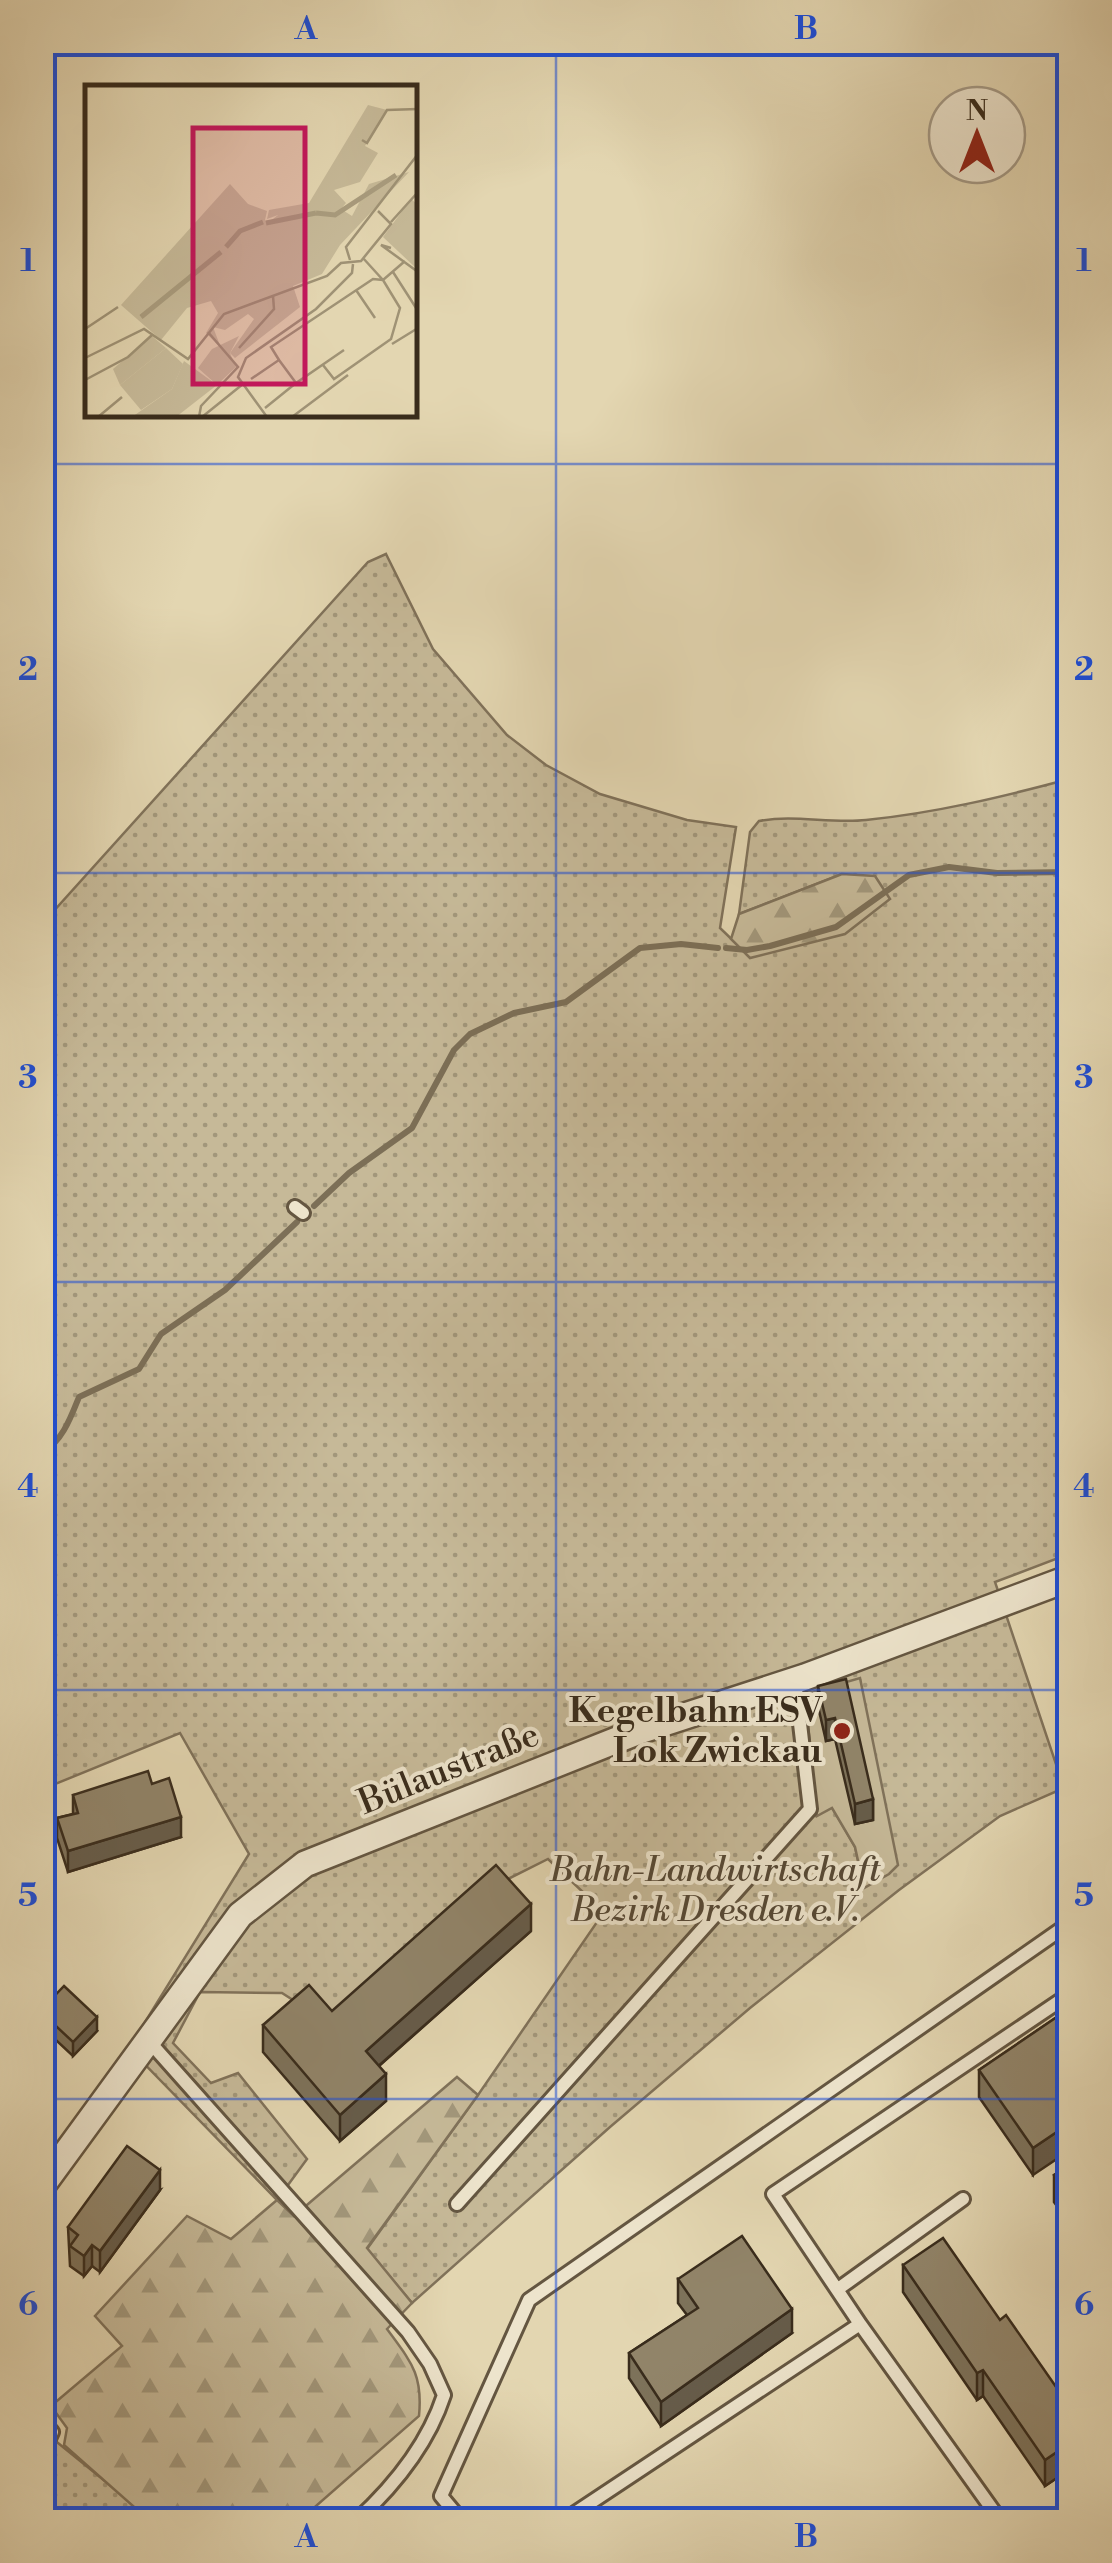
<svg xmlns="http://www.w3.org/2000/svg" width="1112" height="2563" viewBox="0 0 1112 2563" font-family="'Libre Bodoni',serif">
  <style>
    .grass { fill: url(#grass-dots); stroke: #80725a; stroke-width: 2.5; fill-rule: evenodd }
    .forest { fill: url(#forest-firs); stroke: #80725a; stroke-width: 2.5 }
    .pitch { fill: #c6b998; stroke: #80725a; stroke-width: 2.5 }
    .lines { fill: none; stroke-linecap: round; stroke-linejoin: round }
    .stream { stroke: #7c6f57; stroke-width: 6 }
    .lane-casing { stroke: #645641; stroke-width: 18 }
    .street-casing { stroke: #645641; stroke-width: 30 }
    .lane { stroke: #ede4cc; stroke-width: 12 }
    .street { stroke: #ede4cc; stroke-width: 25 }
    .wall { fill: #7d725a; stroke: #392c1c; stroke-width: 2.5 }
    .shaded-wall { fill: #665c4a; stroke: #392c1c; stroke-width: 2.5 }
    .building { fill: #918469; stroke: #392c1c; stroke-width: 2.5 }
    .grid { fill: none; stroke: #1d4ed8; stroke-width: 2.5; stroke-opacity: 0.55 }
    .poi-dot { fill: #8f2418; stroke: #ede4cc; stroke-width: 4 }
    .labels { text-anchor: middle; dominant-baseline: central; stroke-width: 8; stroke-linejoin: round; paint-order: stroke }
    .poi-label { font-size: 35px; font-weight: bold; fill: #392c1c; stroke: #ede4cc; text-anchor: end }
    .street-label { font-size: 35px; fill: #392c1c; stroke: #ede4cc }
    .park-label { font-size: 35px; font-style: italic; fill: #554835; stroke: #ede4cc }
    .inset-river { fill: none; stroke: #a99c7e; stroke-width: 5 }
    .inset-road { fill: none; stroke: #9f9275; stroke-width: 2.5 }
    .view { fill: #c2185b; fill-opacity: 0.15; stroke: #c2185b; stroke-width: 5 }
    .inset-edge { fill: none; stroke: #392c1c; stroke-width: 5 }
    .neatline { fill: none; stroke: #1d4ed8; stroke-width: 4 }
    .grid-label { font-size: 32px; text-anchor: middle; font-weight: bold; fill: #1d4ed8 }
  </style>
  <defs>
    <pattern id="grass-dots" width="8" height="8" patternUnits="userSpaceOnUse" patternTransform="scale(2.5)"><rect width="8" height="8" fill="#c6b998"/><path d="M2 2h.1M6 6h.1" fill="none" stroke="#a2977b" stroke-width="1.8" stroke-linecap="round"/></pattern>
    <pattern id="forest-firs" width="22" height="20" patternUnits="userSpaceOnUse" patternTransform="scale(2.5)"><rect width="22" height="20" fill="#c6b998"/><path d="M5 1l3.5 6h-7zM16 11l3.5 6h-7z" fill="#a2977b"/></pattern>
  </defs>
  <rect width="100%" height="100%" fill="#e3d6b1"/>
  <filter id="stains"><feTurbulence type="fractalNoise" baseFrequency=".002" numOctaves="4"/><feColorMatrix values="0 0 0 0 .2 0 0 0 0 .09 0 0 0 0 .02 0 0 0 .5 -.17"/></filter>
  <radialGradient id="worn" r=".72"><stop offset=".6" stop-color="#630" stop-opacity="0"/><stop offset="1" stop-color="#630" stop-opacity=".3"/></radialGradient>
  <!-- grass -->
  <path class="grass" d="M386,554L433,649L507,735L546,765L600,794L687,820L736,827L720,928L750,957L842,874L739,914L750,832L759,821C794,814 830,824 866,820C935,813 1002,797 1069,779V1554L995,1582L1064,1788L1000,1816L899,1890L750,2008L610,2127L412,2303L367,2249L478,2095L604,1912L548,1859L494,1886L319,2024L310,2011L282,1993L200,1992L173,2043L211,2083L238,2073L307,2159L277,2200L129,2048L249,1854L180,1733L43,1789V923L368,562ZM860,1679L864,1887L855,1847L832,1807L817,1815Z
    M42,2430L153,2520H43Z"/>
  <!-- forest -->
  <path class="forest" d="M842,874L875,876L890,899L845,934L750,958L731,939L739,914Z
    M457,2077L478,2095L367,2248L412,2303L387,2329C411,2362 423,2374 419,2416L300,2520H153L142,2514L64,2445L67,2428L51,2406L122,2346L95,2316L187,2216L231,2239L277,2200L294,2216Z"/>
  <!-- pitch -->
  <path class="pitch" d="M860,1678L898,1865L889,1874L864,1888L855,1847L832,1808L817,1816L805,1694Z"/>
  <g class="lines">
    <!-- stream -->
    <path class="stream" d="M726,948L747,950L770,946L836,927L909,875L949,867L997,873L1070,872
      M314,1206L349,1173L412,1128L454,1050L470,1034L514,1013L566,1002L640,948L681,944L718,948
      M42,1453C62,1442 71,1417 79,1397L139,1369L161,1334L225,1290L297,1222"/>
    <defs>
      <path id="lane" d="M295,1207L303,1213
        M147,2039L408,2332L430,2364L444,2395C428,2444 395,2485 357,2520
        M457,2204L810,1809L795,1681
        M838,2289L963,2199
        M860,2324L1000,2520
        M42,2420L52,2432L42,2454
        M575,2513L860,2324L773,2194L1070,1994
        M461,2520L441,2496L529,2300L1070,1923"/>
      <path id="street" d="M42,2186L240,1915L305,1864L642,1730L805,1677L1070,1578"/>
    </defs>
    <!-- lane casing -->
    <use href="#lane" class="lane-casing"/>
    <!-- street casing -->
    <use href="#street" class="street-casing"/>
    <!-- lane -->
    <use href="#lane" class="lane"/>
    <!-- street -->
    <use href="#street" class="street"/>
  </g>
  <!-- wall -->
  <path class="wall" d="M1040,42H1070V64Z
    M1068,788H1070V831L1067,830Z
    M818,1686L873,1799V1820L855,1824L835,1739L826,1741L818,1706Z
    M152,1784L181,1837L68,1872L57,1838V1818L73,1814V1795Z
    M531,1931L379,2066L386,2101L340,2141L263,2052V2025L332,2011Z
    M1070,2008L1033,2175L979,2097V2070Z
    M42,2009L97,2031L73,2056L42,2027Z
    M1070,2165V2224L1054,2202V2175Z
    M160,2190L100,2272L92,2266L84,2276L70,2266L68,2227Z
    M903,2265L1000,2320L1070,2407V2469L1045,2486L983,2396L977,2400L903,2292Z
    M678,2279L792,2333L661,2426L629,2378V2353L687,2315L678,2303Z"/>
  <!-- shaded-wall -->
  <path class="shaded-wall" d="M835,1718V1739L826,1741V1720Z
    M873,1799V1820L855,1824V1804Z
    M181,1817V1837L68,1872V1851Z
    M531,1904V1931L366,2077V2051Z
    M97,2017V2031L73,2056V2042Z
    M386,2074V2101L340,2141V2115Z
    M1070,2123V2150L1033,2175V2148Z
    M160,2170V2190L100,2272V2251Z
    M92,2245V2266L84,2276V2256Z
    M792,2309V2333L661,2426V2402Z
    M983,2370V2396L977,2400V2373Z
    M1070,2443V2469L1045,2486V2460Z"/>
  <!-- building -->
  <path class="building" d="M1068,788H1070V817H1067Z
    M846,1679L873,1799L855,1804L835,1718L826,1720L818,1686Z
    M148,1771L152,1784L169,1778L181,1817L68,1851L57,1818L78,1813L73,1795Z
    M496,1865L531,1904L366,2051L386,2074L340,2115L263,2025L309,1985L332,2011Z
    M64,1986L97,2017L73,2042L42,2013V2009Z
    M1070,2008V2123L1033,2148L979,2070Z
    M127,2146L160,2170L100,2251L92,2245L84,2256L70,2246L78,2235L68,2227Z
    M1070,2165V2197L1054,2175Z
    M742,2236L792,2309L661,2402L629,2353L698,2308L678,2279Z
    M943,2238L1000,2320L1006,2315L1070,2407V2443L1045,2460L983,2370L977,2373L903,2265Z"/>
  <!-- grid -->
  <path class="grid" d="M556,42V2520M42,464H1070M42,873H1070M42,1282H1070M42,1690H1070M42,2099H1070"/>
  <!-- markers -->
  <circle class="poi-dot" cx="842" cy="1731" r="10"/>
  <g class="labels">
    <!-- poi labels -->
    <g class="poi-label">
      <text x="822" y="1711">Kegelbahn ESV<tspan x="822" dy="40">Lok Zwickau</tspan></text>
    </g>
    <!-- street labels -->
    <g class="street-label">
      <text transform="translate(449 1769) rotate(-22)">Bülaustraße</text>
    </g>
    <!-- park labels -->
    <g class="park-label">
      <text x="715" y="1870">Bahn-Landwirtschaft<tspan x="715" dy="40">Bezirk Dresden e.V.</tspan></text>
    </g>
  </g>
  <!-- overview -->
  <g transform="translate(85 85)">
    <rect width="332" height="332" fill="#e3d6b1"/>
    <path d="M283,20L302,25L280,61L293,68L275,97L249,105L261,118L256,124L267,131L284,99L324,87L255,160L237,189L208,201L215,222L150,273L145,268L169,234L163,229L140,245L128,242L136,263L121,248L133,228L126,216L102,223L76,255L36,220L145,99L163,119L182,126L180,135L183,138L193,130L182,134L184,125L224,118ZM67,251L81,263L35,300L28,284ZM99,276L132,300L91,332H47L87,304Z" fill="#c6b998"/>
    <path d="M154,251L145,268L151,282L132,300L113,283L127,264Z" fill="#c6b998"/>
    <path d="M326,114L332,119V184L298,152Z" fill="#c6b998"/>
    <path d="M81,263L98,279L87,304L56,325L35,300Z" fill="#c6b998"/>
    <path class="inset-river" d="M231,128L250,130L311,90M181,138L231,128M141,162L155,146L178,137M56,232L136,167"/>
    <path class="inset-road" d="M277,55L282,58L302,25L333,24M306,137L333,107M306,163L296,160L333,187M278,173L298,195L320,176M265,175L261,162L333,69M308,187L333,226M271,205L290,233M0,244L33,222M307,259L333,243M154,263L189,224L188,211M0,273L59,244L103,274L139,229L242,191L256,178L276,176L306,139L293,126M194,275L211,298L259,265M166,294L194,275L186,262L288,194L298,195L315,223L306,254L249,294L238,280M0,295L43,272L67,250M180,323L211,298M13,332L37,312M114,332L116,321L153,282L123,247M117,332L158,299M182,332L153,292L161,273L231,224L267,188L268,179M207,332L263,290"/>
    <path class="view" d="M108,43H220V299H108Z"/>
    <rect width="332" height="332" class="inset-edge"/>
  </g>
  <!-- margin -->
  <rect width="1112" height="2563" fill="none" stroke="#e3d6b1" stroke-width="110"/>
  <!-- north arrow -->
  <g transform="translate(977 135)"><circle r="48" fill="#ede4cc" stroke="#a59a86" stroke-width="2.5"/>
  <path d="M0-8L18 38L0 25L-18 38Z" fill="#8f2418"/>
  <text y="-15" font-size="28" font-weight="bold" text-anchor="middle" fill="#392c1c">N</text>
  </g>
  <rect x="55" y="55" width="1002" height="2453" class="neatline"/>
  <g class="grid-label">
    <text x="306" y="39">A</text>
    <text x="806" y="39">B</text>
    <text x="28" y="271">1</text>
    <text x="1084" y="271">1</text>
    <text x="28" y="680">2</text>
    <text x="1084" y="680">2</text>
    <text x="28" y="1088">3</text>
    <text x="1084" y="1088">3</text>
    <text x="28" y="1497">4</text>
    <text x="1084" y="1497">4</text>
    <text x="28" y="1906">5</text>
    <text x="1084" y="1906">5</text>
    <text x="28" y="2315">6</text>
    <text x="1084" y="2315">6</text>
    <text x="306" y="2547">A</text>
    <text x="806" y="2547">B</text>
  </g>
  <rect width="100%" height="100%" filter="url(#stains)"/>
  <rect width="100%" height="100%" fill="url(#worn)"/>
</svg>
